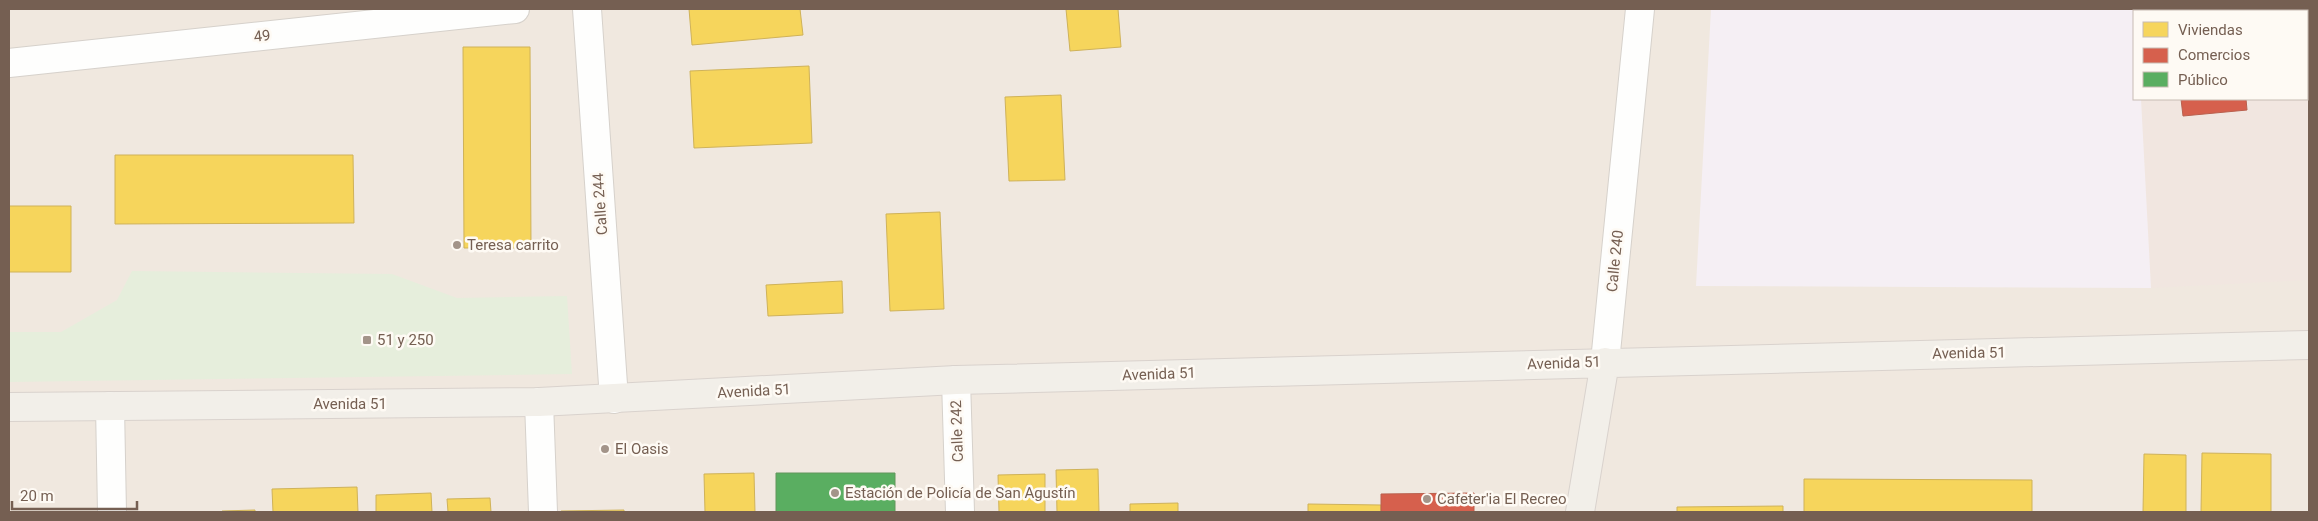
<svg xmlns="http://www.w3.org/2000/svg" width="2318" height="521" viewBox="0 0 2318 521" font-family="Roboto,sans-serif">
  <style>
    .residential { fill: #f0e8df; fill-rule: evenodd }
    .commercial { fill: #f1e6e0 }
    .education { fill: #f5eff4 }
    .green { fill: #e6eedc }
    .homes { fill: #f6d55c; stroke: #cfb259 }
    .shops { fill: #d6604d; stroke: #b9604e }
    .public { fill: #5aae61; stroke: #62965c }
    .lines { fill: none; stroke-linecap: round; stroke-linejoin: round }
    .minor-casing { stroke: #d6d1cb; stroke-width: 30 }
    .major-casing { stroke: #d9d2cd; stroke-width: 30 }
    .minor { stroke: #fefefd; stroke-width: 28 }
    .major { stroke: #f2efe9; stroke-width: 28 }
    .poi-dot { fill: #a39489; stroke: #fefaf4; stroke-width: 2 }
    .labels { text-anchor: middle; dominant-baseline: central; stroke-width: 5; stroke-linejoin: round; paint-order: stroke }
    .street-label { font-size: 15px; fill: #755f52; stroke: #fefaf4 }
    .poi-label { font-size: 15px; fill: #755f52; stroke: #fefaf4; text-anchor: start }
  </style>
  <rect width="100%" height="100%" fill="#f8f5f0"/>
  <!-- residential -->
  <path class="residential" d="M9,9H2309V512H9ZM2134,11H2307V99H2134Z"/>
  <!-- commercial -->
  <path class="commercial" d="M2136,9H2309V280L2151,288L2141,99H2307V11H2136Z"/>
  <!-- education -->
  <path class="education" d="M1711,9H2136L2134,99H2141L2151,288L1696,286Z"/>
  <!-- green -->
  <path class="green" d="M132,271L392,274L457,298L567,296L572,374L9,382V332H61L117,300Z"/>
  <!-- homes -->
  <path class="homes" d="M689,9H800L803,35L692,45Z
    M1066,9H1118L1121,47L1070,51Z
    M463,47H530L531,248H464Z
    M809,66L812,143L694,148L690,71Z
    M1061,95L1065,180L1009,181L1005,97Z
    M115,155H353L354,223L115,224Z
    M9,206H71V272H9Z
    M940,212L944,309L890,311L886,214Z
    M842,281L843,313L768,316L766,285Z
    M2202,453L2271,454V512H2201Z
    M2144,454L2186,455V512H2143Z
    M1098,469L1099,512H1057L1056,470Z
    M754,473L755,512H705L704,474Z
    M1045,474V512H999L998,475Z
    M1804,479L2032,480V512H1804Z
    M357,487L358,512H273L272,489Z
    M431,493L432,512H376V495Z
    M490,498L491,512H448L447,499Z
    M1178,503V512H1130V504Z
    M1308,504L1381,505V512H1308Z
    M1783,506V512H1677V507Z
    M255,510V512H222V511Z
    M624,510V512H561V511Z"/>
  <!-- shops -->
  <path class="shops" d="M2172,9H2237V11H2172Z
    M2181,99H2246L2247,110L2183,116Z
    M1474,493V512H1381V494Z"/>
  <!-- public -->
  <path class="public" d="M776,473H895V512H776Z"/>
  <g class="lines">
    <defs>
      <path id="minor" d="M587,9L614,399
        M9,63L515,9
        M1605,362L1640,9
        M956,380L960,512
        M539,402L543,512
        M110,406L112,512"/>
      <path id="major" d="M9,407L539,402L956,380L2309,345
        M1580,512L1605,362"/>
    </defs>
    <!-- minor casing -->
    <use href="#minor" class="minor-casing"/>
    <!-- major casing -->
    <use href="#major" class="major-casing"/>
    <!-- minor -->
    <use href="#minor" class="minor"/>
    <!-- major -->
    <use href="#major" class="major"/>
  </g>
  <!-- markers -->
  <g class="poi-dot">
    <circle cx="457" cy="245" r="5"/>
    <rect x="362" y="335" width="10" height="10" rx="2.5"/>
    <circle cx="605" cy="449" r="5"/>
    <circle cx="835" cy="493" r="5"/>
    <circle cx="1427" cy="499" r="5"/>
  </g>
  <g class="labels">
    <!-- street labels -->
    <g class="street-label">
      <text transform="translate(262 36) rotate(-6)">49</text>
      <text transform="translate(600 204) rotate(-94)">Calle 244</text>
      <text transform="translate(1615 261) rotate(-84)">Calle 240</text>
      <text transform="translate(1969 353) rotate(-1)">Avenida 51</text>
      <text transform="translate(1564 363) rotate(-2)">Avenida 51</text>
      <text transform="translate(1159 374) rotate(-2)">Avenida 51</text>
      <text transform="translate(754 391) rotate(-3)">Avenida 51</text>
      <text x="350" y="404">Avenida 51</text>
      <text transform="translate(957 431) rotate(-92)">Calle 242</text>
    </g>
    <!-- poi labels -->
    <g class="poi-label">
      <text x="467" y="245">Teresa carrito</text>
      <text x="377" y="340">51 y 250</text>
      <text x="615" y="449">El Oasis</text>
      <text x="845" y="493">Estación de Policía de San Agustín</text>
      <text x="1437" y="499">Cafeter'ia El Recreo</text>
    </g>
  </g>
  <!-- border -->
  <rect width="2318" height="521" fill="none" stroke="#755f52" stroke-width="20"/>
  <!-- legend -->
  <rect x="2133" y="10" width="175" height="90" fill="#fefaf4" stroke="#c7bcb3"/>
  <rect x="2143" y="22" width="25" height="15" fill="#f6d55c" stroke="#c7bcb3"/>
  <text x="2178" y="35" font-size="15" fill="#755f52">Viviendas</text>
  <rect x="2143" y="48" width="25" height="15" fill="#d6604d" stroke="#c7bcb3"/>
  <text x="2178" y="60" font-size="15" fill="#755f52">Comercios</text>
  <rect x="2143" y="72" width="25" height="15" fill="#5aae61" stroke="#c7bcb3"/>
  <text x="2178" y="85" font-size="15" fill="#755f52">Público</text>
  <!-- scale -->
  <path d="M12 501v8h125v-8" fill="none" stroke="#755f52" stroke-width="2.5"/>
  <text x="20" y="501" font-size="15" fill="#755f52" stroke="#fefaf4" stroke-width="4" paint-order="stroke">20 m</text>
</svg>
